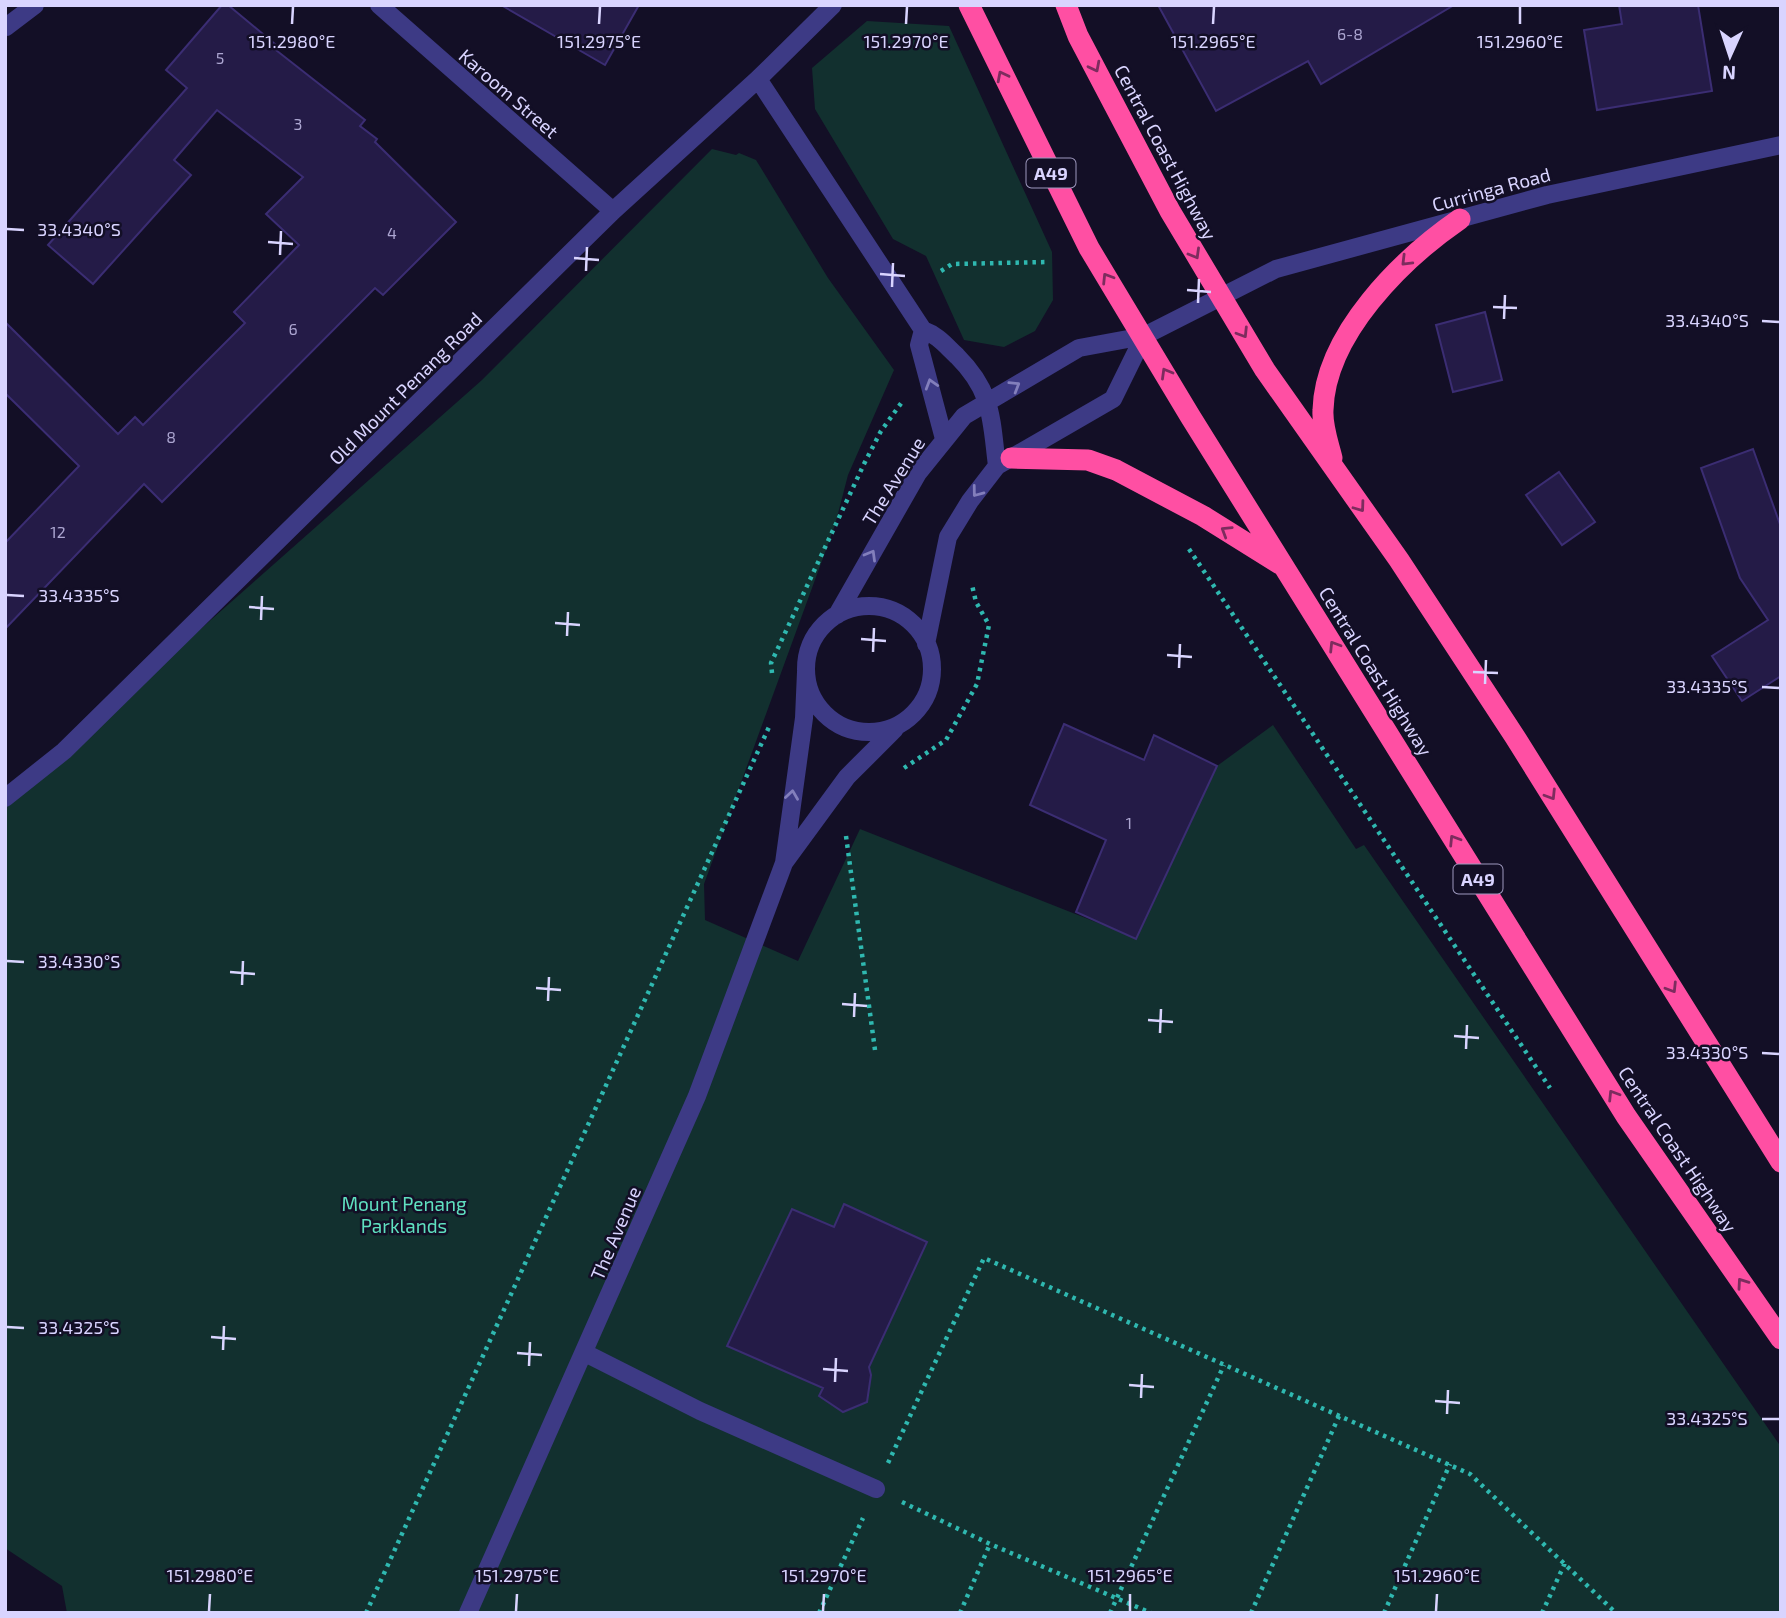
<svg xmlns="http://www.w3.org/2000/svg" width="1786" height="1618" viewBox="0 0 1786 1618" font-family="'Exo 2',sans-serif">
  <style>
    .green { fill: #12302f }
    .building { fill: #241b47; stroke: #3b2d73; stroke-width: 2 }
    .lines { fill: none; stroke-linecap: round; stroke-linejoin: round }
    .path { stroke: #2fb8b0; stroke-width: 4.5; stroke-dasharray: 3.5 5; stroke-linecap: butt }
    .minor { stroke: #3d3a85; stroke-width: 18 }
    .highway { stroke: #ff4fa3; stroke-width: 21 }
    .oneway { stroke: #7d2c5e }
    .oneway2 { stroke: #837fbc }
    .ticks { fill: none; stroke: #d9d4ff; stroke-width: 2.5 }
    .labels { text-anchor: middle; dominant-baseline: central; stroke-width: 5; stroke-linejoin: round; paint-order: stroke }
    .number-label { font-size: 16px; fill: #aca6d1 }
    .shield { fill: #130f26; stroke: #9e99be; stroke-width: 2 }
    .shield-label { font-size: 18px; font-weight: bold; fill: #d9d4ff }
    .street-label { font-size: 19px; fill: #d9d4ff; stroke: #130f26 }
    .park-label { font-size: 19px; fill: #5fe0c0; stroke: #130f26 }
    .ticks-label { font-size: 18px; text-anchor: middle; fill: #d9d4ff; stroke: #130f26; stroke-width: 5; stroke-linejoin: round; paint-order: stroke }
  </style>
  <rect width="100%" height="100%" fill="#130f26"/>
  <!-- green -->
  <path class="green" d="M867,21L949,26L1052,252L1053,300L1035,331L1004,347L964,340L926,256L893,239L815,109L812,68Z
    M712,149L736,155L739,153L756,160L828,278L894,370L848,475L835,525L704,884L705,920L798,961L860,829L1136,938L1217,766L1273,725L1356,849L1364,845L1781,1447V1613H67L62,1586L5,1548V802L482,380Z"/>
  <!-- building -->
  <path class="building" d="M222,5H228L275,44L272,47L365,120L360,126L377,139L375,142L456,222L383,295L375,288L162,502L144,484L5,629V543L79,466L5,393V322L118,434L135,417L143,425L245,323L234,312L299,245L266,214L303,177L217,110L174,160L191,175L93,284L48,245L187,88L166,70Z
    M501,5H639L605,65Z
    M1158,5H1454L1321,84L1308,61L1216,111Z
    M1619,5H1698L1712,91L1597,110L1584,30L1622,24Z
    M1485,312L1502,380L1453,392L1436,325Z
    M1753,449L1781,527V676L1742,701L1712,656L1768,620L1740,578L1701,468Z
    M1559,472L1595,522L1562,545L1526,495Z
    M1064,724L1144,760L1154,735L1217,766L1136,939L1076,912L1106,840L1030,805Z
    M844,1204L927,1242L869,1367L871,1375L867,1402L843,1412L819,1396L823,1388L727,1346L792,1209L834,1227Z"/>
  <g class="lines">
    <!-- path -->
    <path class="path" d="M941,271L952,264L1048,262
      M1189,549L1550,1088
      M772,673L771,663L864,464L881,431L902,402
      M904,768L946,740L977,684L989,625L976,602L972,585
      M846,836L875,1050
      M888,1463L984,1258L1470,1474L1616,1613
      M902,1502L990,1544L1151,1613
      M366,1613L769,727
      M819,1613L863,1518
      M960,1613L990,1544
      M1110,1613L1224,1365
      M1251,1613L1339,1416
      M1384,1613L1450,1464
      M1542,1613L1565,1563"/>
    <!-- minor -->
    <path class="minor" d="M379,5L613,211
      M6,27L35,5
      M758,79L923,330C939,336 945,345 957,356C993,392 991,418 997,466
      M923,330L919,345L944,439
      M806 669a63 63 0 1 1 126 0a63 63 0 1 1-126 0Z
      M837,615L918,473L964,416L1079,348L1144,336L1276,269L1547,195L1781,145
      M926,644L948,537L970,501L997,466L1113,399L1144,336
      M5,798L64,751L613,211L758,79L833,5
      M784,863L847,777L895,729
      M585,1353L700,1411L876,1489
      M468,1613L697,1096L784,863L804,718L806,672"/>
    <!-- highway -->
    <path class="highway" d="M969,5L1089,248L1190,416L1626,1116L1781,1339
      M1066,5L1078,36L1170,211L1265,370L1399,560L1515,737L1781,1162
      M1011,458L1088,460L1116,470L1203,516L1280,564
      M1332,458C1328,442 1322,426 1323,410C1325,334 1402,259 1460,219"/>
  </g>
  <!-- one-way arrows -->
  <defs><path id="oneway-chevron" d="M-2-3.5L2.5 0L-2 3.5" fill="none" stroke-width="1.6" stroke-linecap="round" stroke-linejoin="round" transform="scale(1.75)"/></defs>
  <g class="oneway">
    <use href="#oneway-chevron" transform="translate(1095 67) rotate(63)"/>
    <use href="#oneway-chevron" transform="translate(1002 76) rotate(-117)"/>
    <use href="#oneway-chevron" transform="translate(1195 254) rotate(60)"/>
    <use href="#oneway-chevron" transform="translate(1406 261) rotate(135)"/>
    <use href="#oneway-chevron" transform="translate(1107 278) rotate(-122)"/>
    <use href="#oneway-chevron" transform="translate(1243 333) rotate(58)"/>
    <use href="#oneway-chevron" transform="translate(1166 373) rotate(-120)"/>
    <use href="#oneway-chevron" transform="translate(1360 507) rotate(54)"/>
    <use href="#oneway-chevron" transform="translate(1226 531) rotate(-148)"/>
    <use href="#oneway-chevron" transform="translate(1334 646) rotate(-122)"/>
    <use href="#oneway-chevron" transform="translate(1551 795) rotate(58)"/>
    <use href="#oneway-chevron" transform="translate(1454 840) rotate(-122)"/>
    <use href="#oneway-chevron" transform="translate(1672 988) rotate(58)"/>
    <use href="#oneway-chevron" transform="translate(1613 1095) rotate(-122)"/>
    <use href="#oneway-chevron" transform="translate(1742 1283) rotate(-125)"/>
  </g>
  <g class="oneway2">
    <use href="#oneway-chevron" transform="translate(931 384) rotate(-107)"/>
    <use href="#oneway-chevron" transform="translate(1015 386) rotate(-31)"/>
    <use href="#oneway-chevron" transform="translate(977 492) rotate(127)"/>
    <use href="#oneway-chevron" transform="translate(871 555) rotate(-60)"/>
    <use href="#oneway-chevron" transform="translate(792 795) rotate(-82)"/>
  </g>
  <!-- ticks -->
  <path class="ticks" d="M292,24L293,7M599,24L600,7M906,24L907,7M1213,24L1214,7M1520,24V7M7,229L24,230M268,242L293,244M280,255L281,231M574,258L599,260M586,271L587,247M880,274L905,276M892,287L893,263M1187,290L1211,292M1198,303L1199,279M1493,307L1517,308M1504,319L1505,295M1762,321L1779,322M7,595L24,596M249,607L274,609M261,620L262,596M555,623L580,625M567,636L568,612M861,639L886,641M873,652L874,628M1167,655L1192,657M1179,668L1180,644M1473,672L1498,673M1485,684L1486,660M1762,687L1779,688M7,961L24,962M230,972L255,974M242,985L243,961M536,988L561,990M548,1001L549,977M842,1004L867,1006M854,1017L855,993M1148,1020L1173,1022M1160,1033L1161,1009M1454,1036L1479,1038M1466,1049L1467,1025M1762,1053L1779,1054M7,1327L24,1328M211,1337L236,1339M223,1350L224,1326M517,1353L542,1355M529,1366L530,1342M823,1369L848,1371M835,1382L836,1358M1129,1385L1154,1387M1141,1398L1142,1374M1435,1401L1460,1403M1447,1414L1448,1390M1762,1419H1779M209,1611L210,1594M516,1611L517,1594M823,1611L824,1594M1130,1611V1594M1436,1611L1437,1594"/>
  <g class="labels">
    <!-- number labels -->
    <g class="number-label">
      <text x="1350" y="33">6-8</text>
      <text x="220" y="57">5</text>
      <text x="298" y="123">3</text>
      <text x="392" y="232">4</text>
      <text x="293" y="328">6</text>
      <text x="171" y="436">8</text>
      <text x="58" y="531">12</text>
      <text x="1129" y="822">1</text>
    </g>
    <!-- shield labels -->
    <g class="shield">
      <rect x="1026.5" y="158.5" width="49" height="29" rx="5"/>
      <rect x="1453.5" y="864.5" width="49" height="29" rx="5"/>
    </g>
    <g class="shield-label">
      <text x="1051" y="173">A49</text>
      <text x="1478" y="879">A49</text>
    </g>
    <!-- street labels -->
    <g class="street-label">
      <text transform="translate(509 93) rotate(41)">Karoom Street</text>
      <text transform="translate(1166 152) rotate(62)">Central Coast Highway</text>
      <text transform="translate(1491 189) rotate(-15)">Curringa Road</text>
      <text transform="translate(405 388) rotate(-45)">Old Mount Penang Road</text>
      <text transform="translate(893 481) rotate(-58)">The Avenue</text>
      <text transform="translate(1376 671) rotate(58)">Central Coast Highway</text>
      <text transform="translate(1678 1149) rotate(56)">Central Coast Highway</text>
      <text transform="translate(615 1233) rotate(-67)">The Avenue</text>
    </g>
    <!-- park labels -->
    <g class="park-label">
      <text x="404" y="1203">Mount Penang<tspan x="404" dy="22">Parklands</tspan></text>
    </g>
  </g>
  <g class="ticks-label">
    <text x="292" y="48">151.2980°E</text>
    <text x="599" y="48">151.2975°E</text>
    <text x="906" y="48">151.2970°E</text>
    <text x="1213" y="48">151.2965°E</text>
    <text x="1520" y="48">151.2960°E</text>
    <text x="79" y="236">33.4340°S</text>
    <text x="1707" y="327">33.4340°S</text>
    <text x="79" y="602">33.4335°S</text>
    <text x="1707" y="693">33.4335°S</text>
    <text x="79" y="968">33.4330°S</text>
    <text x="1707" y="1059">33.4330°S</text>
    <text x="79" y="1334">33.4325°S</text>
    <text x="1707" y="1425">33.4325°S</text>
    <text x="210" y="1582">151.2980°E</text>
    <text x="517" y="1582">151.2975°E</text>
    <text x="824" y="1582">151.2970°E</text>
    <text x="1130" y="1582">151.2965°E</text>
    <text x="1437" y="1582">151.2960°E</text>
  </g>
  <!-- border -->
  <rect width="1786" height="1618" fill="none" stroke="#d9d4ff" stroke-width="14"/>
  <!-- north arrow -->
  <g transform="translate(1730 56) rotate(183)" stroke="#130f26" stroke-width="5" paint-order="stroke">
  <path d="M0-5L12 26L0 18L-12 26Z" fill="#d9d4ff"/>
  <text y="-10" font-size="19" font-weight="bold" text-anchor="middle" fill="#d9d4ff">N</text>
  </g>
</svg>
